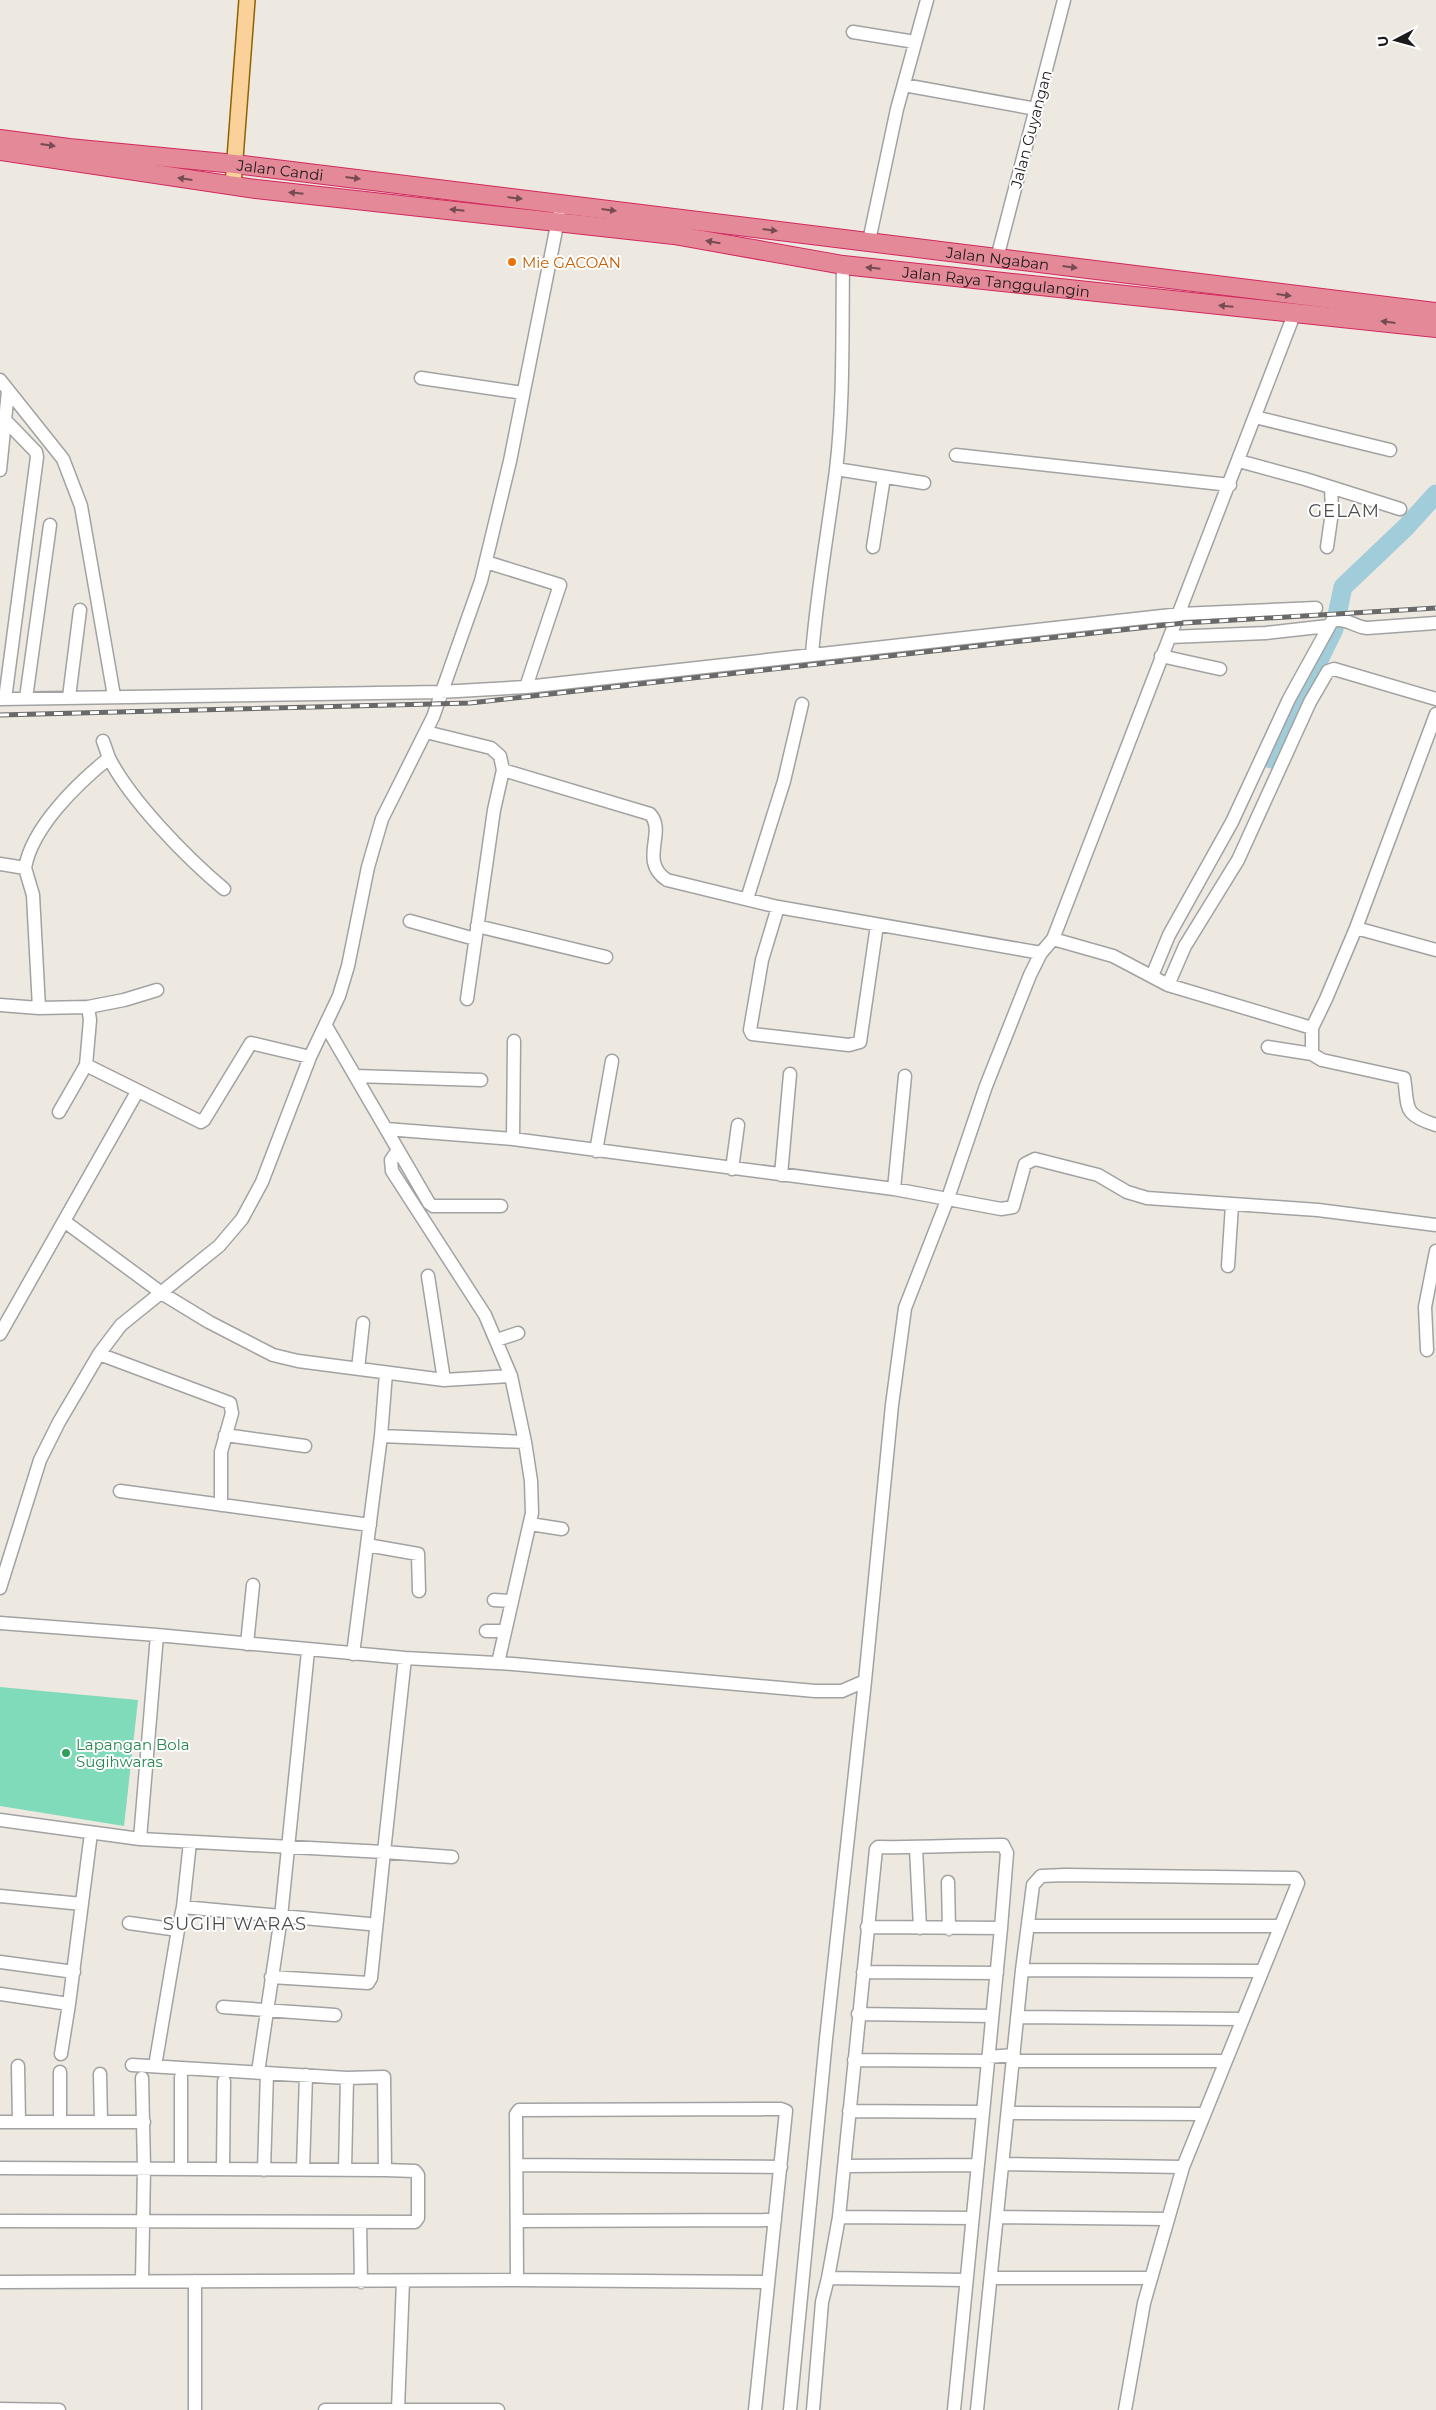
<svg xmlns="http://www.w3.org/2000/svg" width="1436" height="2410" viewBox="0 0 1436 2410" font-family="Montserrat,sans-serif">
  <style>
    .pitch { fill: #7fdbb9 }
    .lines { fill: none; stroke-linecap: round; stroke-linejoin: round }
    .river { stroke: #a1ccda; stroke-width: 19 }
    .minor-casing { stroke: #a2a2a2; stroke-width: 15 }
    .major-casing { stroke: #8f6303; stroke-width: 18 }
    .highway-casing { stroke: #d2275f; stroke-width: 20 }
    .minor { stroke: #fff; stroke-width: 12 }
    .major { stroke: #f9d199; stroke-width: 15 }
    .highway { stroke: #e48998; stroke-width: 18 }
    .rail-casing { stroke: #696969; stroke-width: 5 }
    .rail { stroke: #fff; stroke-width: 3; stroke-dasharray: 9; stroke-linecap: butt }
    .oneway { fill: #754c53 }
    .food-dot { fill: #e8710a; stroke: #fff; stroke-width: 2 }
    .leisure-dot { fill: #2e9e5b; stroke: #fff; stroke-width: 2 }
    .labels { text-anchor: middle; dominant-baseline: central; stroke-width: 4; stroke-linejoin: round; paint-order: stroke }
    .street-label { font-size: 15px; fill: #1b1b1b; stroke: #fff }
    .food-label { font-size: 15px; fill: #c56008; stroke: #fff; text-anchor: start }
    .leisure-label { font-size: 15px; fill: #27864d; stroke: #fff; text-anchor: start }
    .quarter-label { font-size: 18px; letter-spacing: 1px; fill: #4e4e4e; stroke: #fff }
  </style>
  <rect width="100%" height="100%" fill="#ede9e1"/>
  <!-- pitch -->
  <path class="pitch" d="M0,1687L138,1700L124,1826L0,1806Z"/>
  <g class="lines">
    <!-- river -->
    <path class="river" d="M1271,759L1334,629L1343,587L1406,527L1436,494"/>
    <defs>
      <path id="minor" d="M853,32L915,42
        M904,85L1036,109
        M869,241L897,109L927,0
        M997,258L1064,0
        M421,378L523,393
        M0,380L63,459L81,506L114,696
        M1255,417L1390,450
        M956,455L1230,485
        M1239,461L1305,479L1400,509
        M836,469L924,483
        M0,470L8,391
        M873,547L884,477
        M1327,547L1332,512L1331,487
        M486,562L560,585L526,687
        M1170,637L1266,633L1328,626
        M812,654C817,592 828,531 836,470C844,402 842,333 843,265
        M1161,656L1220,669
        M69,697L80,610
        M26,698L50,525
        M0,699L440,692L526,687L1180,614L1316,608
        M5,699L37,457L36,452L6,421
        M1436,714L1356,928L1326,999L1312,1028V1054L1322,1060L1404,1078C1409,1107 1401,1114 1436,1125
        M426,732L491,748L500,756L503,770L494,810L467,999
        M103,741L109,758
        M503,770L650,814C667,832 638,861 667,880L778,907L1041,953
        M0,864L25,868L33,895L39,1008
        M25,868C32,827 78,783 109,758C131,801 187,858 224,889
        M747,899L784,781L802,704
        M778,907L762,960L750,1030L752,1034L849,1045L860,1042L877,925
        M410,921L475,939
        M477,926L606,957
        M1356,928L1436,950
        M1053,939L1113,956L1168,985L1312,1028
        M1152,976L1169,935L1232,822L1289,699L1332,621C1347,617 1354,627 1367,628L1436,623
        M1168,985L1185,946L1238,860L1310,702L1328,671L1334,669L1436,699
        M0,1005L39,1008L88,1007L90,1020L86,1065L201,1122L204,1120L251,1043L310,1057
        M88,1007L124,1000L157,990
        M326,1026L429,1203L433,1206H501
        M1268,1047L1312,1054
        M355,1076L481,1080
        M59,1112L86,1065
        M386,1129L513,1139L894,1189L1001,1209L1013,1207L1025,1164L1035,1159L1098,1175L1127,1192L1147,1198L1318,1210L1436,1225
        M513,1139L514,1041
        M398,1150L391,1160L392,1171L485,1315L511,1376L525,1442L531,1481L532,1513L498,1663
        M596,1151L612,1061
        M732,1169L738,1125
        M781,1175L790,1074
        M894,1189L905,1076
        M64,1221L163,1294L209,1322L273,1355L298,1361L444,1380L511,1376
        M1228,1266L1232,1205
        M428,1276L444,1380
        M0,1334L137,1092
        M497,1340L518,1333
        M1427,1350L1425,1307L1436,1251
        M99,1354L230,1403L232,1413L221,1452V1505
        M358,1369L363,1323
        M225,1435L305,1446
        M381,1436L525,1442
        M120,1491L370,1525
        M530,1524L562,1529
        M367,1545L418,1554L419,1591
        M0,1588L40,1460L59,1422L99,1354L121,1325L219,1246L242,1219L262,1182L310,1057L339,996L348,966L368,867L382,819L433,717L481,581L510,461L559,215
        M494,1600L510,1601
        M0,1623L157,1635L405,1658L513,1664L815,1691H842L865,1681L892,1405L905,1308L948,1198L986,1086L1030,975L1041,953L1053,939L1295,312
        M486,1631H504
        M247,1644L253,1585
        M353,1654L381,1436L386,1373
        M405,1658L384,1852L452,1857
        M0,1820L140,1839L384,1852L371,1978L368,1983L271,1977
        M140,1839L157,1635
        M916,1848L920,1928
        M948,1882L949,1929
        M0,1896L82,1904
        M183,1907L369,1924
        M129,1923L178,1930L183,1907L190,1842
        M1028,1926H1280
        M867,1927L1001,1928
        M0,1962L74,1972
        M1022,1970L1262,1971
        M863,1972L997,1973
        M0,1994L69,2004L91,1833
        M223,2007L335,2015
        M858,2014L992,2016
        M1018,2017L1243,2019
        M61,2054L69,2004
        M988,2057L1014,2055
        M854,2060L988,2061
        M1013,2061H1226
        M132,2065L347,2078L384,2077L385,2170
        M18,2066L19,2122
        M155,2066L178,1930
        M258,2072L281,1917L308,1651
        M100,2074L101,2122
        M181,2077V2168
        M849,2111L982,2112
        M1008,2113L1204,2114
        M0,2122H144
        M60,2122V2072
        M1003,2164L1183,2167
        M517,2165L781,2167
        M844,2166L977,2165
        M0,2168L385,2170L415,2171L418,2175V2218L415,2222L0,2221
        M223,2169L224,2081
        M303,2169L306,2075
        M264,2170L267,2073
        M345,2170L347,2078
        M839,2217L972,2218
        M997,2217L1167,2219
        M517,2221L775,2220
        M360,2222L361,2282
        M828,2278L965,2280
        M991,2278H1150
        M142,2280L144,2168L142,2078
        M517,2280L516,2114L519,2110L781,2109L786,2111L755,2410
        M0,2282L517,2280L768,2282
        M0,2409L59,2410
        M398,2409L403,2281
        M195,2410V2281
        M325,2410H498
        M790,2410L826,2039L865,1681
        M813,2410L822,2302L828,2278L839,2217L876,1849L878,1847C920,1848 961,1845 1003,1845L1007,1853L1001,1928L954,2410
        M977,2410L1022,1970L1033,1885L1041,1876L1065,1875L1295,1878L1298,1883L1183,2167L1144,2303L1125,2410"/>
      <path id="major" d="M233,185L247,0"/>
      <g id="highway">
        <path id="s1" d="M0,139L69,148L235,164L1436,312"/>
        <path id="s2" d="M0,151L256,189L674,235L843,265L1436,328"/>
      </g>
    </defs>
    <!-- minor casing -->
    <use href="#minor" class="minor-casing"/>
    <!-- major casing -->
    <use href="#major" class="major-casing"/>
    <!-- highway casing -->
    <use href="#highway" class="highway-casing"/>
    <!-- minor -->
    <use href="#minor" class="minor"/>
    <!-- major -->
    <use href="#major" class="major"/>
    <!-- highway -->
    <use href="#highway" class="highway"/>
    <defs>
      <path id="rail" d="M0,715L470,703L1184,623L1436,608"/>
    </defs>
    <!-- rail casing -->
    <use href="#rail" class="rail-casing"/>
    <!-- rail -->
    <use href="#rail" class="rail"/>
  </g>
  <!-- one-way arrows -->
  <defs><path id="oneway-solid" d="M-6-.8H1V-3.2L6.5 0L1 3.2V.8H-6Z" transform="scale(1.25)"/></defs>
  <g class="oneway">
    <use href="#oneway-solid" transform="translate(48 145) rotate(8)"/>
    <use href="#oneway-solid" transform="translate(353 178) rotate(7)"/>
    <use href="#oneway-solid" transform="translate(185 179) rotate(-172)"/>
    <use href="#oneway-solid" transform="translate(296 193) rotate(-174)"/>
    <use href="#oneway-solid" transform="translate(515 198) rotate(7)"/>
    <use href="#oneway-solid" transform="translate(457 210) rotate(-174)"/>
    <use href="#oneway-solid" transform="translate(609 210) rotate(7)"/>
    <use href="#oneway-solid" transform="translate(770 230) rotate(7)"/>
    <use href="#oneway-solid" transform="translate(713 242) rotate(-170)"/>
    <use href="#oneway-solid" transform="translate(1070 267) rotate(7)"/>
    <use href="#oneway-solid" transform="translate(873 268) rotate(-174)"/>
    <use href="#oneway-solid" transform="translate(1284 295) rotate(7)"/>
    <use href="#oneway-solid" transform="translate(1226 306) rotate(-175)"/>
    <use href="#oneway-solid" transform="translate(1388 322) rotate(-173)"/>
  </g>
  <!-- markers -->
  <circle class="food-dot" cx="512" cy="262" r="5"/>
  <circle class="leisure-dot" cx="66" cy="1753" r="5"/>
  <g class="labels">
    <!-- street labels -->
    <g class="street-label">
      <text transform="translate(1031 129) rotate(-75)">Jalan Guyangan</text>
      <text stroke="none"><textPath href="#s1" startOffset="282">Jalan Candi</textPath></text>
      <text stroke="none"><textPath href="#s1" startOffset="1005">Jalan Ngaban</textPath></text>
      <text stroke="none"><textPath href="#s2" startOffset="1005">Jalan Raya Tanggulangin</textPath></text>
    </g>
    <!-- food labels -->
    <g class="food-label">
      <text x="522" y="262">Mie GACOAN</text>
    </g>
    <!-- leisure labels -->
    <g class="leisure-label">
      <text x="76" y="1744">Lapangan Bola<tspan x="76" dy="17">Sugihwaras</tspan></text>
    </g>
    <!-- quarter labels -->
    <g class="quarter-label">
      <text x="1344" y="511">GELAM</text>
      <text x="235" y="1924">SUGIH WARAS</text>
    </g>
  </g>
  <!-- north arrow -->
  <g transform="translate(1396 40) rotate(264)" stroke="#ffffff" stroke-width="4" paint-order="stroke">
  <path d="M0-4L9 19L0 12L-9 19Z" fill="#1b1b1b"/>
  <text y="-8" font-size="14" font-weight="bold" text-anchor="middle" fill="#1b1b1b">U</text>
  </g>
</svg>
